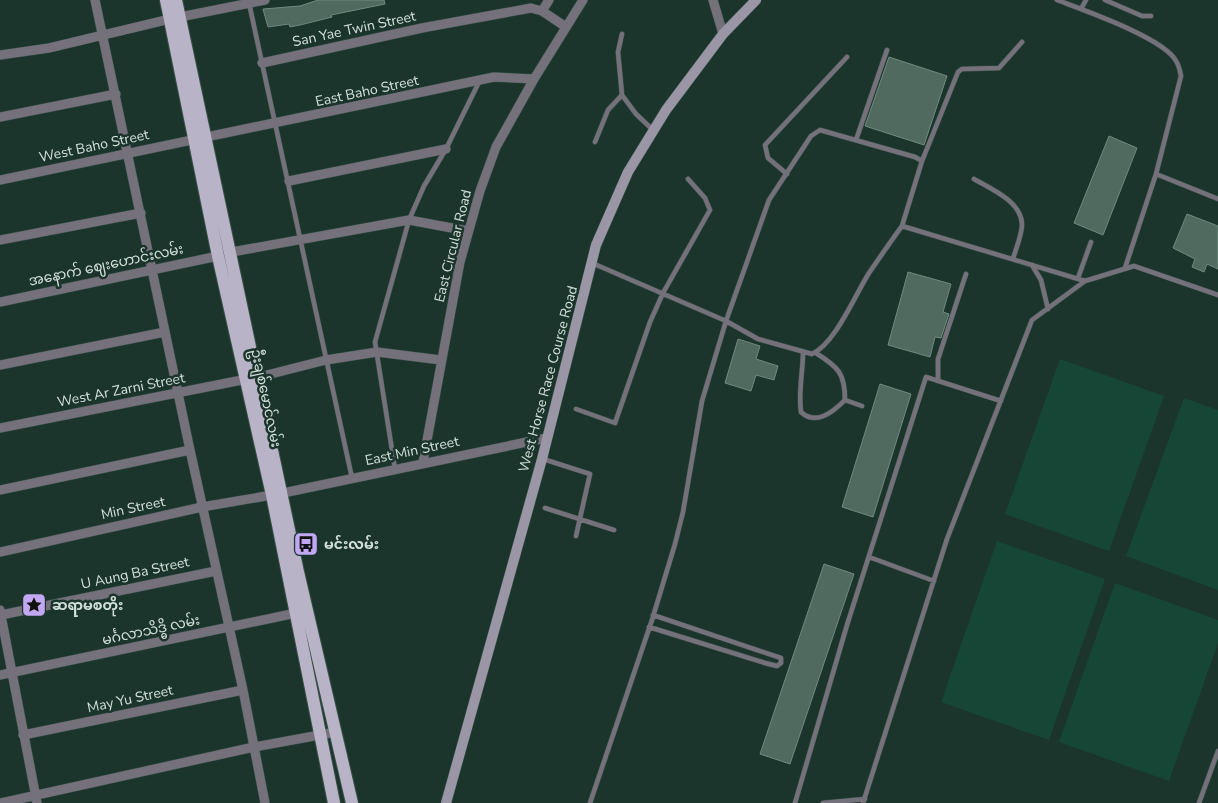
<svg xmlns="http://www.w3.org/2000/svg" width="1218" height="803" viewBox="0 0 1218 803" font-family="'Nunito Sans','Noto Sans Myanmar',sans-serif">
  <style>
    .green { fill: #164636 }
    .building { fill: #506a5f; stroke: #6f8a7f }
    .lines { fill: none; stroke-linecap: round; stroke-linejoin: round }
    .lane-casing { stroke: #395048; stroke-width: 5.5 }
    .street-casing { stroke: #395048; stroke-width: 10 }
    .secondary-casing { stroke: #395048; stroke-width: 11 }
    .primary-casing { stroke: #395048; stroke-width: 14 }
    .lane { stroke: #74717b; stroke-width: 4.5 }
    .street { stroke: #74717b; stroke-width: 9 }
    .secondary { stroke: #9b96a6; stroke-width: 10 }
    .primary { stroke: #b9b3c7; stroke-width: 12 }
    .labels { text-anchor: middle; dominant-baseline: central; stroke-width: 5; stroke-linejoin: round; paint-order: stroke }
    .street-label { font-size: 14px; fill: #d2e0da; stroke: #1c352c }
    .poi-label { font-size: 14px; font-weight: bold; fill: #d2e0da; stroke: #1c352c; text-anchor: start }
  </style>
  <rect width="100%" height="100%" fill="#1c352c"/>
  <!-- green -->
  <path class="green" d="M1060,359L1164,396L1109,551L1005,514Z
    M1184,398L1218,410V590L1126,556Z
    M997,541L1105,579L1049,740L941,702Z
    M1115,583L1218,620V643L1169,781L1059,742Z"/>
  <!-- building -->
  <path class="building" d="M318,0H384L385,4L331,15L332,17L300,25L290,27L289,24L268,27L263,9L300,6Z
    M889,57L947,76L924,145L865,126Z
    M1109,136L1137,148L1103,235L1074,223Z
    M1187,214L1218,226V269L1207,264L1204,272L1192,267L1195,259L1173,248Z
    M908,272L951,284L943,312L949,314L941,338L935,337L930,357L888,345Z
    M738,339L760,346L756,359L778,366L774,380L756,375L751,391L725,383Z
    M880,384L911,394L873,517L842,507Z
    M824,564L854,574L790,764L760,754Z"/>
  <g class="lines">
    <defs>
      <path id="lane" d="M1057,0C1083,10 1164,38 1176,61C1179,65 1180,71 1181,76L1156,174
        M1105,0L1142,16H1151
        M249,3L352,478
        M1081,9L1086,0
        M622,34L618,52L622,95L636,114L653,130
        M856,140L887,50
        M595,142L608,110L622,95
        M922,161L958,72L962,69L999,68L1022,42
        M787,174L768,158L765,145L847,57
        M974,179C991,189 1021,201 1022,224C1022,235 1016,248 1013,259
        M592,263L726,321L758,339L812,354C835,344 855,295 869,273C880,257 891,241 902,226
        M1032,265L1041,280L1048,309
        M1125,268L1156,174L1218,199
        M1078,278L1091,242
        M803,352C803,372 798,392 801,412C816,426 833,412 845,400C845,373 838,367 816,353
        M938,381V359L966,274
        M845,400L862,406
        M576,409L615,423L650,322L663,293L710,210L705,198L688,179
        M543,459L590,474L576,536
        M395,469L375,342L409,220L424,186L446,149L480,80
        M545,508L614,530
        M869,557L934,581
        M649,627L765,663L777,666L781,663V658L653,615
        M590,803L652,620L675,544L683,512L702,401L726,321L769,200L811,136L820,130L915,157L922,161L902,226L1085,281
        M795,803L847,625L926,377L1001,401
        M823,803L865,799
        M863,803L947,539L1032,320L1085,281L1134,266L1218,295
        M1199,803L1218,751"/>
      <path id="street" d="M95,0L190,450L243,690L265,803
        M713,0L723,34
        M542,11L549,0
        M180,17L265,0
        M0,55L49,48L170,19
        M262,63L422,28L531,8L542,11L566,27
        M0,117L116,94
        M0,180L494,77L534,79
        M289,181L446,149
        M0,240L141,213
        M232,252L409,220L468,231
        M0,302L218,256
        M0,365L165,332
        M259,377L326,360L377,352L441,360
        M0,428L247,379
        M423,462L460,262L480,191L496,147L534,79L583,0
        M0,490L190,450
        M283,493L546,438
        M0,552L202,507L272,495
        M0,610L37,803
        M1,615L216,571
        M0,675L301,612
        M23,735L243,690
        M1,803L254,747L336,732"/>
      <path id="secondary" d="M446,803L542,459L596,245L628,172L666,110L723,34L756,0"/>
      <path id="primary" d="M166,0L218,256L272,495L334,803
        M176,0L298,572L352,803"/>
    </defs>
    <!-- lane casing -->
    <use href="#lane" class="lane-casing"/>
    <!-- street casing -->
    <use href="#street" class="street-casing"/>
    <!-- secondary casing -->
    <use href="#secondary" class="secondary-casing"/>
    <!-- primary casing -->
    <use href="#primary" class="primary-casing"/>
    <!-- lane -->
    <use href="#lane" class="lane"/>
    <!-- street -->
    <use href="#street" class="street"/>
    <!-- secondary -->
    <use href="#secondary" class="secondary"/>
    <!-- primary -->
    <use href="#primary" class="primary"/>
  </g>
  <!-- icons -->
  <defs>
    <symbol id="bus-square" viewBox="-11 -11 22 22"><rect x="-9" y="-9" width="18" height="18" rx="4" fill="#c2a8f2" stroke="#1c352c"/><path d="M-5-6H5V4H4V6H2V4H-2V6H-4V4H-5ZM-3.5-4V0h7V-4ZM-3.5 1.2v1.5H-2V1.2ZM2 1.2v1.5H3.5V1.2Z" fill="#111"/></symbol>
    <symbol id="sight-square" viewBox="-11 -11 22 22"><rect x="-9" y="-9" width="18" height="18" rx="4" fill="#c2a8f2" stroke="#1c352c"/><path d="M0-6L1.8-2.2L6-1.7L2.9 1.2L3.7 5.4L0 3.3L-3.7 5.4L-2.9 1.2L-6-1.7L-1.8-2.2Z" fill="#111"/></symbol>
  </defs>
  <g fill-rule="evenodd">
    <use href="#bus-square" x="292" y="530" width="28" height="28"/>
    <use href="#sight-square" x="20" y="591" width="28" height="28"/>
  </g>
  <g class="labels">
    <!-- street labels -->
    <g class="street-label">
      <text transform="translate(354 29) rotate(-12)">San Yae Twin Street</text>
      <text transform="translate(367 91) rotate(-12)">East Baho Street</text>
      <text transform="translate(94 146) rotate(-12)">West Baho Street</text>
      <text transform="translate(453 246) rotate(-76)">East Circular Road</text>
      <text transform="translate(106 265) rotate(-12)">အနောက် ဈေးဟောင်းလမ်း</text>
      <text transform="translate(548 379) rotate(-75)">West Horse Race Course Road</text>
      <text transform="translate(121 390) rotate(-11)">West Ar Zarni Street</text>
      <text transform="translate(266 398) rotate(78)">ဦးချစ်မောင်လမ်း</text>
      <text transform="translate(412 451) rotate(-12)">East Min Street</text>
      <text transform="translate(133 508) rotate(-12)">Min Street</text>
      <text transform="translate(135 573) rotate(-12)">U Aung Ba Street</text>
      <text transform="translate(151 630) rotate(-12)">မင်္ဂလာသိဒ္ဓိ လမ်း</text>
      <text transform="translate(130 699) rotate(-12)">May Yu Street</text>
    </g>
    <!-- poi labels -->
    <g class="poi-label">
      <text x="324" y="544">မင်းလမ်း</text>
      <text x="52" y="605">ဆရာမစတိုး</text>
    </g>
  </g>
</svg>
